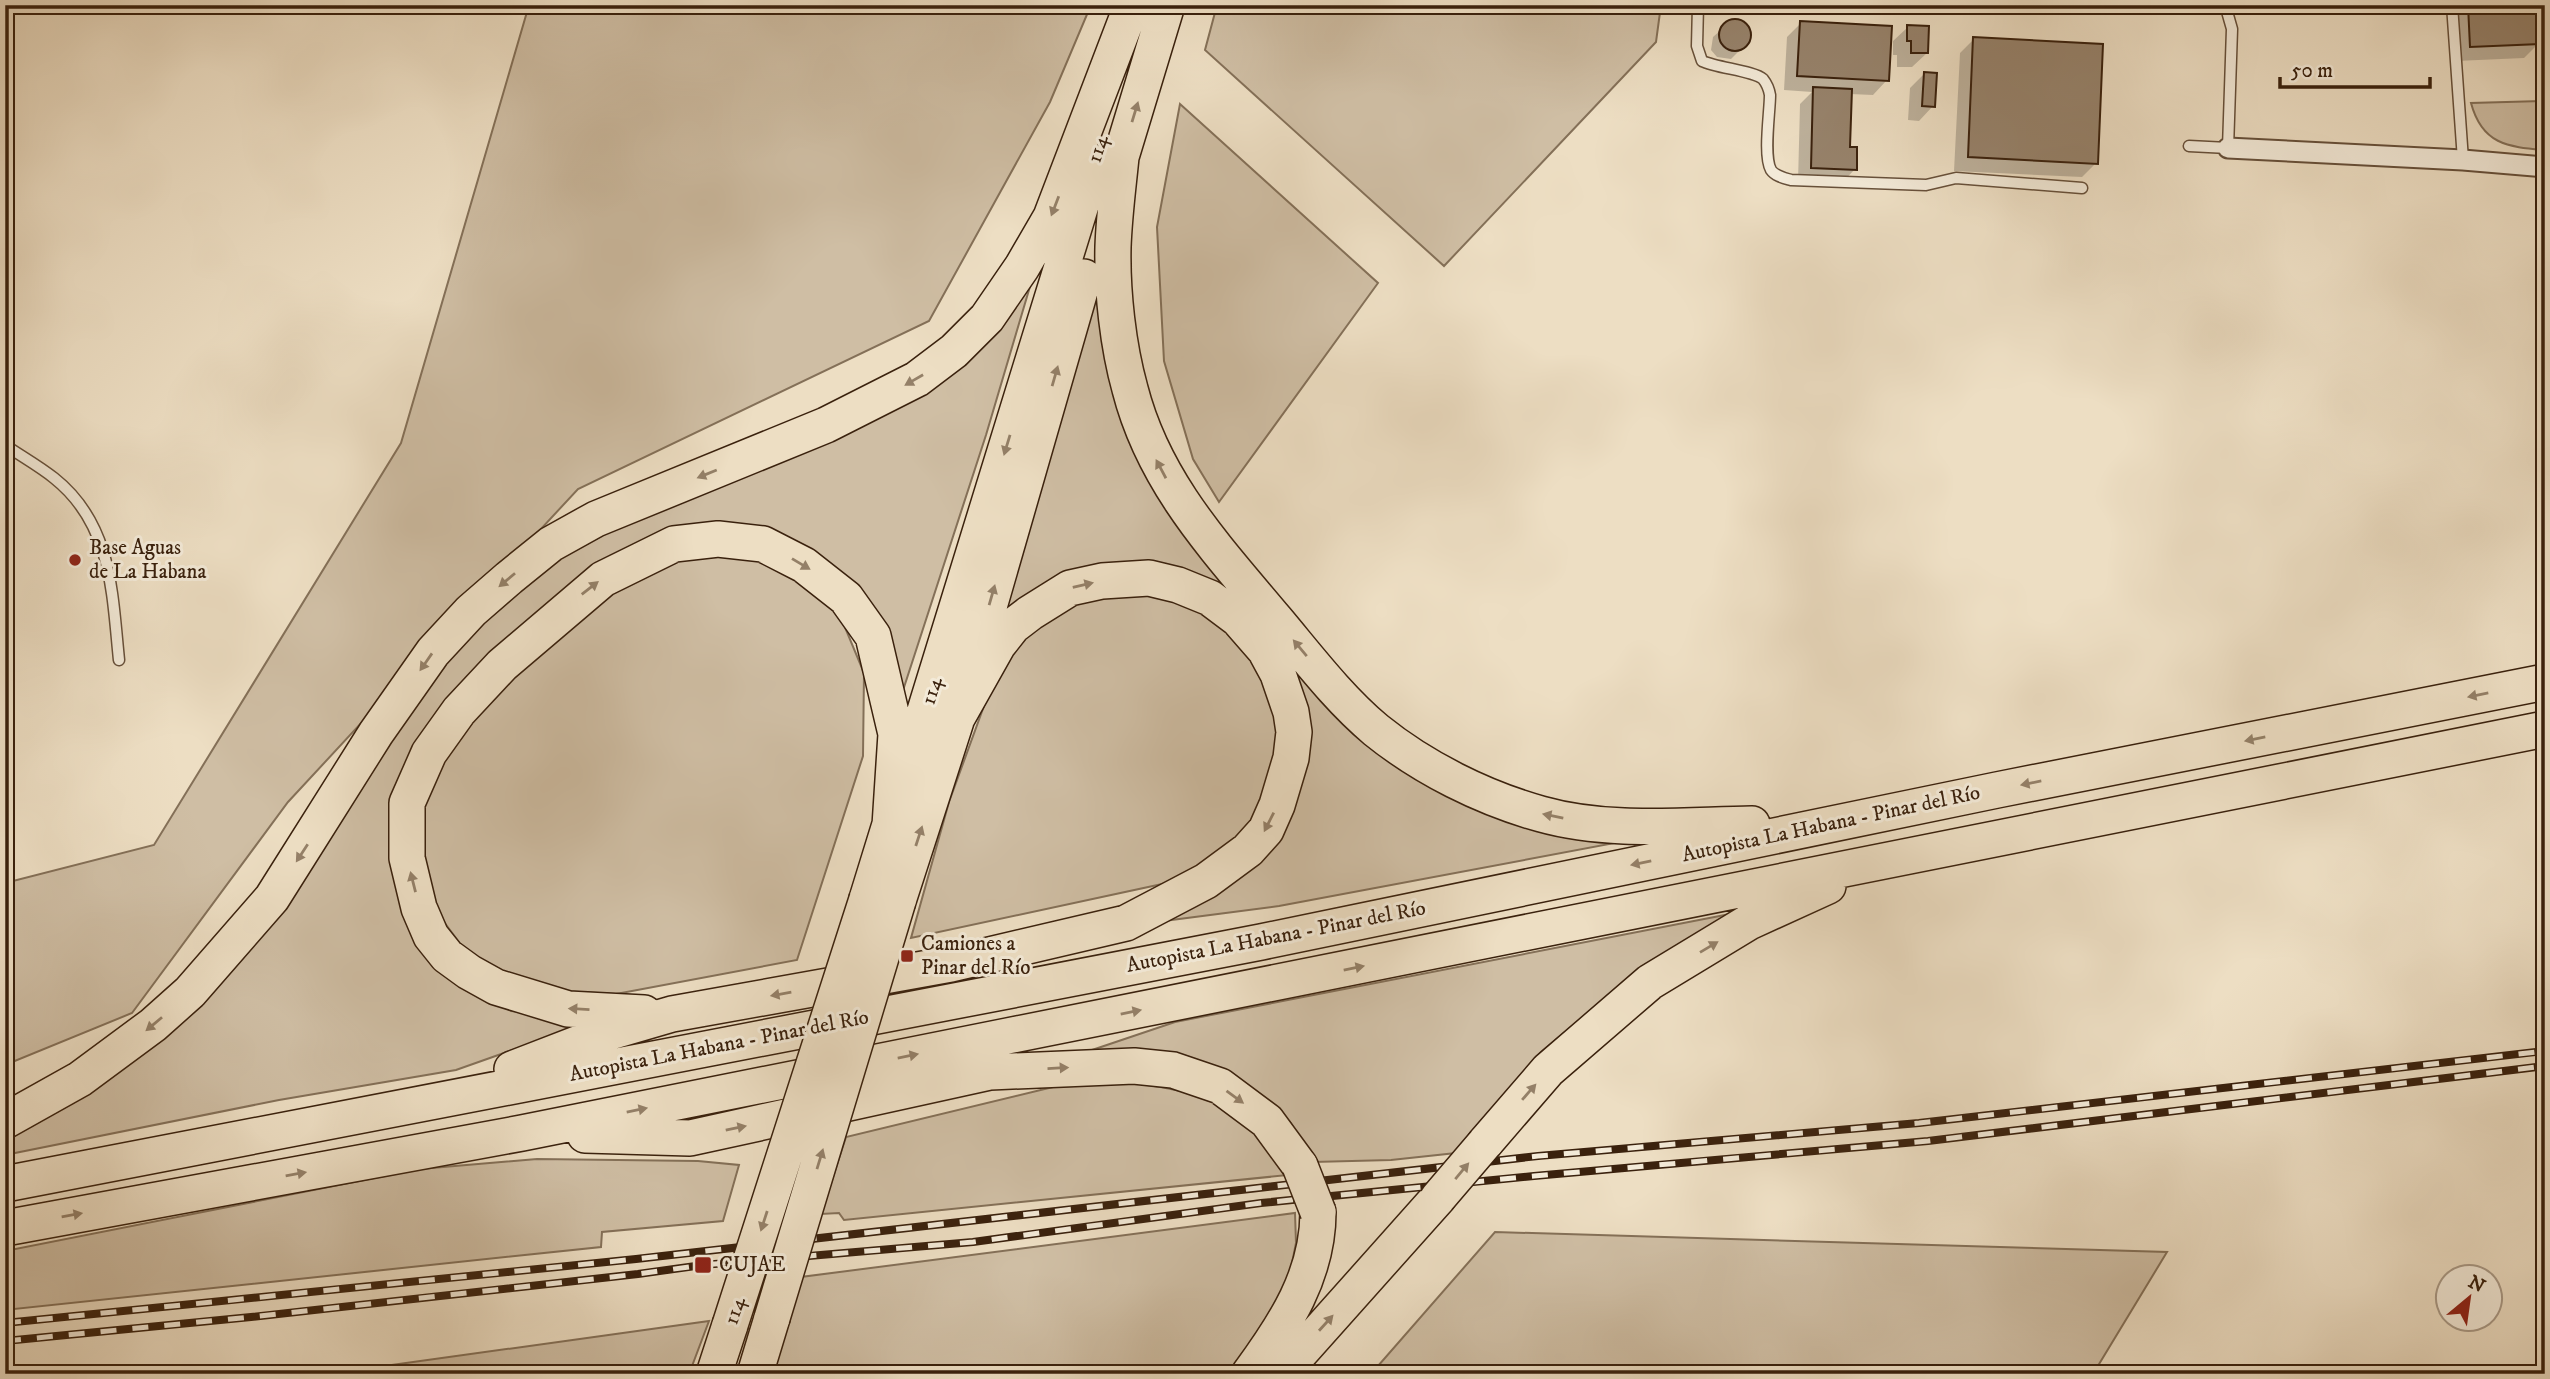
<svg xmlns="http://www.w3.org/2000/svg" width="2550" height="1379" viewBox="0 0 2550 1379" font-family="'IM FELL DW Pica',serif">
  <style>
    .green { fill: #cfbea4; stroke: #847058; stroke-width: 2 }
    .shadow { fill: #0003 }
    .building { fill: #97836c; stroke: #3a210d; stroke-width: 2 }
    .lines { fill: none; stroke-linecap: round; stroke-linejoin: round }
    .lane-casing { stroke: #67503a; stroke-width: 13 }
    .street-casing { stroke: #67503a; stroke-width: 23 }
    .highway-casing { stroke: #3a210d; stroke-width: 38 }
    .lane { stroke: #f3ead8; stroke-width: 10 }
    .street { stroke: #f3ead8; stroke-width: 19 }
    .highway { stroke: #eddec3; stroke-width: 35 }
    .rail-casing { stroke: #3a210d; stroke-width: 8 }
    .rail { stroke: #f3ead8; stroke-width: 5; stroke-dasharray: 16; stroke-linecap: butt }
    .highway-bridge-casing { stroke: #3a210d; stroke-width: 38; stroke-linecap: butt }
    .highway-bridge { stroke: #eddec3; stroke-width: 35 }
    .oneway { fill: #948068 }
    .poi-dot { fill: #8f2418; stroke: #f3ead8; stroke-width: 2.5 }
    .labels { text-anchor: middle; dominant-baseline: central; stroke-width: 6; stroke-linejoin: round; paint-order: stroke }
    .street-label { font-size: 21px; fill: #3a210d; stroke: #f3ead8 }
    .poi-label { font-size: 21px; fill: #3a210d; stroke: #f3ead8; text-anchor: start }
  </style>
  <rect width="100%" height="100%" fill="#eddec3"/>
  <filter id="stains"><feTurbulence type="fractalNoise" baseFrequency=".00286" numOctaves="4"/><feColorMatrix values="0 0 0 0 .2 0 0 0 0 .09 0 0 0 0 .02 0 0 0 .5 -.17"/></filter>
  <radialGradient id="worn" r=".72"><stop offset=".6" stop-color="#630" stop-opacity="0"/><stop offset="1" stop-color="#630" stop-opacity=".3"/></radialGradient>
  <!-- green -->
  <path class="green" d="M529,5H1091L1050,102L929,321L578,489L288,802L132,1013L5,1065V883L154,845L401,443Z
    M1217,5H1661L1656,42L1444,266L1205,50Z
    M2545,101V150C2507,147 2482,144 2471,103Z
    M1180,104L1378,283L1219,502L1193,459L1164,361L1157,227Z
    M1101,258L1129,426L1358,728L1636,839L1279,906L1156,922L1277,829L1287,662L1162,568L999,624Z
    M1034,273L986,435L895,715L887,651L773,533L591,576L396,801L457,982L511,1011L600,1019L456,1070L279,1100L5,1155V1136L171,1029L455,647L493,609L559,559L640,515L919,394Z
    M725,551L785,567L837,608L864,673L863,756L797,960L616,994L543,990L471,958L435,910L417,842L428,790L477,706L620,583L669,561Z
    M1167,594L1206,614L1241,643L1274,693L1279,733L1271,791L1239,840L1176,881L911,938L949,802L1000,662L1032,624L1082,598Z
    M1735,913L1630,978L1541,1052L1456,1153L1391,1160L1313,1162L1290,1122L1231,1075L1092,1050L1175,1022Z
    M1135,1083C1175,1089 1217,1094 1248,1122C1263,1136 1275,1158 1288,1175L844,1220L839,1213L821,1214L846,1137L1053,1087Z
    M537,1159L698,1161L739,1165L723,1221L602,1232L601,1247L5,1310V1251L420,1169Z
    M1295,1213L1296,1243L1289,1278L1265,1336L1231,1374H771L801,1277Z
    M1495,1232L2167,1252L2093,1374H1368L1378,1366Z
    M709,1321L689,1374H327Z"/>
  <!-- shadow -->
  <path class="shadow" d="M2453,5H2537L2538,44L2524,58L2456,61Z
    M1731,21L1741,22L1748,28V42L1731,59L1717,57L1711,50L1713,37Z
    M1801,23L1887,80L1873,95L1850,94L1849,149L1855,169L1841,184L1798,182L1800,104L1812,92L1784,90L1787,37Z
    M1908,27L1927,53L1912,67H1897V55H1893V41Z
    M1974,39L2096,163L2082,177L1954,171L1960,53Z
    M1924,74L1933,106L1919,121L1908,120L1910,88Z"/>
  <!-- building -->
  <path class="building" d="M2468,5H2538L2540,44L2470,47Z
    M1719 35a16 16 0 1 1 32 0a16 16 0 1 1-32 0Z
    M1800,21L1892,26L1889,81L1797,76Z
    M1907,25L1929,26L1928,53H1911V41H1907Z
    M1973,37L2103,44L2098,164L1968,157Z
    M1924,72L1937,73L1935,107L1922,106Z
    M1813,87L1852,89L1850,147H1857V170L1811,168Z"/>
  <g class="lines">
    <defs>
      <path id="lane" d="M1698,5L1697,46L1702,61C1717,68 1754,71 1763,79C1767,84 1769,89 1770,95C1770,112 1763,156 1771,170C1775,176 1784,178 1791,180L1926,185L1956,178L2082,188
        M2452,5L2463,160
        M2189,146L2228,148L2232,29L2226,8L2220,5
        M5,445C21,456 39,466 54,478C112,524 112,592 119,660"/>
      <path id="street" d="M2228,148L2463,160L2545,167"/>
      <path id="highway" d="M1121,157C1118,187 1114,217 1113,247C1112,292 1118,346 1130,389C1154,483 1216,548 1276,620C1308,658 1338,698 1376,730C1423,768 1483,798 1541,814C1608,833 1683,825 1752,824
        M1114,180L1167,5
        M867,899L1093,166
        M898,901L957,718L1084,277
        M644,1013L568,1009L496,987L469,972L447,956L431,936L419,908L407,858V803L429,753L459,711L502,665L603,579L674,544L718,539L763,544L804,565L846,598L873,636L896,734L890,826
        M512,1069L600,1035L672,1014L951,964L1126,923L1206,881L1248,850L1266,830L1277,805L1291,758L1294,732L1291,712L1278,674L1265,650L1238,619L1210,598L1178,585L1149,578L1102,581L1070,588L1030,613L1013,626L998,645L957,718
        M5,1121L80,1079L153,1025L190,992L272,898L376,733L433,652L471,611L509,578L551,544L596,519L826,425L917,379L954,351L987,318L1022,267L1051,217L1132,5
        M585,1135L690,1138L990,1072L1134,1066L1173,1070L1220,1086L1267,1121L1300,1166
        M1485,1143L1548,1070L1650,982L1749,922L1828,886
        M5,1184L1261,942L1997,790L2545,682
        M5,1228L522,1133L2545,729
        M714,1374L730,1325
        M755,1374L772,1318
        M1249,1374C1285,1325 1318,1275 1318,1212
        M1281,1374L1438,1198"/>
    </defs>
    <!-- lane casing -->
    <use href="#lane" class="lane-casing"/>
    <!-- street casing -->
    <use href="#street" class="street-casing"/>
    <!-- highway casing -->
    <use href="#highway" class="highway-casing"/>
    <!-- lane -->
    <use href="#lane" class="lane"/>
    <!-- street -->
    <use href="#street" class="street"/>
    <!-- highway -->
    <use href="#highway" class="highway"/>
    <defs>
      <path id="rail" d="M5,1323L636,1259L1538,1156L1919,1123L2545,1051
        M5,1341L251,1317L638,1274L703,1265L973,1242L1261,1203L1534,1176L1928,1141L2545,1066"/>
    </defs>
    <!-- rail casing -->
    <use href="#rail" class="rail-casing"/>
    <!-- rail -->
    <use href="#rail" class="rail"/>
    <defs>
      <path id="highway-bridge" d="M1300,1166L1318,1212
        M1438,1198L1485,1143
        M772,1318L898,901
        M730,1325L867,899"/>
    </defs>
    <!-- highway-bridge casing -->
    <use href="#highway-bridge" class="highway-bridge-casing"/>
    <!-- highway-bridge -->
    <use href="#highway-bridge" class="highway-bridge"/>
  </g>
  <!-- one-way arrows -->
  <defs><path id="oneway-solid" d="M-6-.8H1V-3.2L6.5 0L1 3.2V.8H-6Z" transform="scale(1.75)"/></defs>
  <g class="oneway">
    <use href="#oneway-solid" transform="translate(1135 112) rotate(-73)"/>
    <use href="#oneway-solid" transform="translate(1055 206) rotate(111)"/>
    <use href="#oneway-solid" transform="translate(1055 376) rotate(-74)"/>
    <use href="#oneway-solid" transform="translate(914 380) rotate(150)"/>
    <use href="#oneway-solid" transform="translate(1007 445) rotate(107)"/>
    <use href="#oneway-solid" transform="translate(1161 469) rotate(-118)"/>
    <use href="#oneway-solid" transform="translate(707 474) rotate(158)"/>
    <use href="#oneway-solid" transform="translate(801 564) rotate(31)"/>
    <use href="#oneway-solid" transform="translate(507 580) rotate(140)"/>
    <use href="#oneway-solid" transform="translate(1083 585) rotate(-13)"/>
    <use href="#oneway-solid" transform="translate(590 588) rotate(-38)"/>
    <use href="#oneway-solid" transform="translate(992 595) rotate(-74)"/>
    <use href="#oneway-solid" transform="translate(1300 648) rotate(-130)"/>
    <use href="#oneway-solid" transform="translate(426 662) rotate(125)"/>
    <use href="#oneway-solid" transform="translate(2478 695) rotate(169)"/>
    <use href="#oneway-solid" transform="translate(2255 739) rotate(169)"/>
    <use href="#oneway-solid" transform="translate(2031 783) rotate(169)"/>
    <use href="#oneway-solid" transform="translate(1553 816) rotate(-169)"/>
    <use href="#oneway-solid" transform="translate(1269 822) rotate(117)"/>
    <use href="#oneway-solid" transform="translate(919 836) rotate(-72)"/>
    <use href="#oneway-solid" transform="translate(302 853) rotate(123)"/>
    <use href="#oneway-solid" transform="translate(1641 863) rotate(168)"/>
    <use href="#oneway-solid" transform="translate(413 882) rotate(-104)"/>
    <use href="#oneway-solid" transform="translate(1709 947) rotate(-31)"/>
    <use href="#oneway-solid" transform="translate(1354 968) rotate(-11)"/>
    <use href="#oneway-solid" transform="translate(781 994) rotate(170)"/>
    <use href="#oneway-solid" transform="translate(579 1009) rotate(-177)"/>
    <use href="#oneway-solid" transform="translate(1131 1012) rotate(-11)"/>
    <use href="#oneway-solid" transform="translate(154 1024) rotate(140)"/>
    <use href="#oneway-solid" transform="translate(908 1056) rotate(-11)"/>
    <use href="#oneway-solid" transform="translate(1058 1068) rotate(-3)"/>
    <use href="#oneway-solid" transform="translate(1529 1092) rotate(-49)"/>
    <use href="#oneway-solid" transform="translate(1235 1097) rotate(36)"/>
    <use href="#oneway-solid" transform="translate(637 1110) rotate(-11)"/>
    <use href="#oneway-solid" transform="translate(736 1128) rotate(-12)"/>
    <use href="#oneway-solid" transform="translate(820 1159) rotate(-73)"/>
    <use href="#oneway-solid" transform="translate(1462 1171) rotate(-50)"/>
    <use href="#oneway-solid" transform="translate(296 1174) rotate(-10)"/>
    <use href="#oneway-solid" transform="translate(72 1215) rotate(-10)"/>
    <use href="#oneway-solid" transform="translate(764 1221) rotate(108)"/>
    <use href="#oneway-solid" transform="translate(1326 1323) rotate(-48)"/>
  </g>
  <!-- markers -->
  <g class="poi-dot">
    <circle cx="75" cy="560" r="7"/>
    <rect x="900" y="949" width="14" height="14" rx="3.5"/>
    <rect x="694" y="1256" width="18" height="18" rx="3.5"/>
  </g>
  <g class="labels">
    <!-- street labels -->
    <g class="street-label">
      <text transform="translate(1098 149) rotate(-73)">114</text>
      <text transform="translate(932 691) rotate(-73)">114</text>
      <text transform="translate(1831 824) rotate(-12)">Autopista La Habana - Pinar del Río</text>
      <text transform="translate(1276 937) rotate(-11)">Autopista La Habana - Pinar del Río</text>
      <text transform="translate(719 1046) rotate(-11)">Autopista La Habana - Pinar del Río</text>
      <text transform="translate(735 1311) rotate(-72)">114</text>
    </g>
    <!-- poi labels -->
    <g class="poi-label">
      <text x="89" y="548">Base Aguas<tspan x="89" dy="24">de La Habana</tspan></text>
      <text x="921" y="944">Camiones a<tspan x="921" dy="24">Pinar del Río</tspan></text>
      <text x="719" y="1265">CUJAE</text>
    </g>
  </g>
  <!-- margin -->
  <rect width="2550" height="1379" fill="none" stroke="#eddec3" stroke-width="28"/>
  <rect x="7" y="7" width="2536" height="1365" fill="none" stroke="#3a210d" stroke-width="3.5"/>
  <rect x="14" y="14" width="2522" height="1351" fill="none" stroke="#3a210d" stroke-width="2"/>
  <!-- north arrow -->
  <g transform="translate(2469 1298) rotate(29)"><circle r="33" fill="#f3ead8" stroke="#a99a87" stroke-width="2"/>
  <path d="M0-5L12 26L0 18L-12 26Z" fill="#8f2418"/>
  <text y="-10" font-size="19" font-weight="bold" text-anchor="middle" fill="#3a210d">N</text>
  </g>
  <!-- scale -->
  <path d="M2280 77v10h150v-10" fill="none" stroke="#3a210d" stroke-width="3.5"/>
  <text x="2291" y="77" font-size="21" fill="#3a210d" stroke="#f3ead8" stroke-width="5" paint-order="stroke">50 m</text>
  <rect width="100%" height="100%" filter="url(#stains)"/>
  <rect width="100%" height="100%" fill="url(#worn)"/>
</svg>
